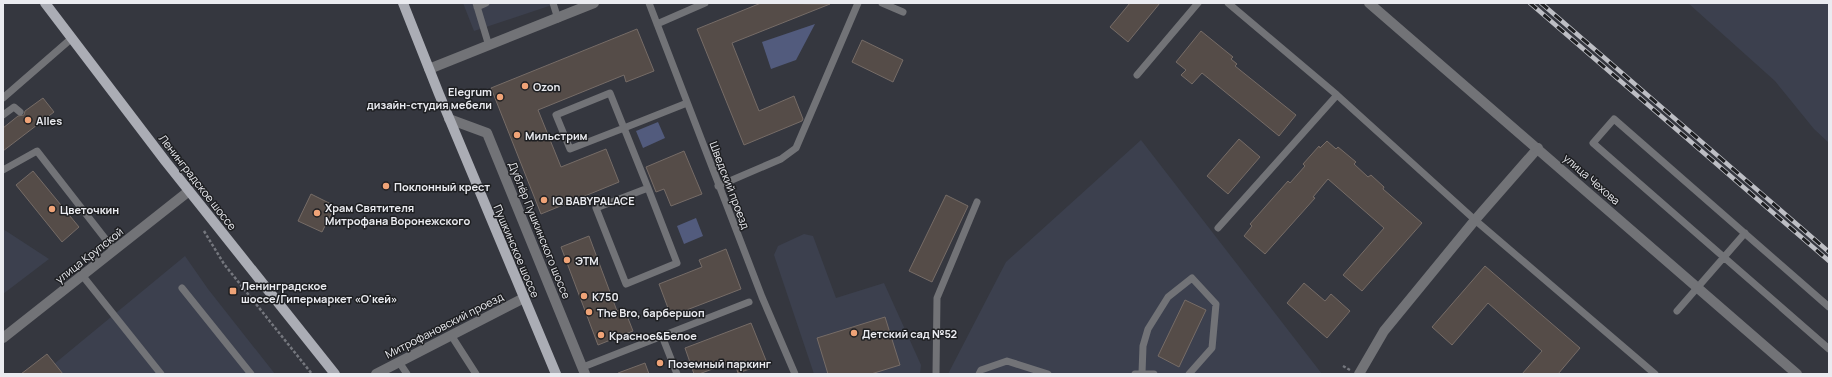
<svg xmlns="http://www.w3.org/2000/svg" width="1832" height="377" viewBox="0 0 1832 377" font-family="Manrope,sans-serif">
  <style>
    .built { fill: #3c404e }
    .green { fill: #525b7d }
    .building { fill: #554c48; stroke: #766c67 }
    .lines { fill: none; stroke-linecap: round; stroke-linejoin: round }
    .path { stroke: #75777e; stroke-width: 2.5; stroke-dasharray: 3 2; stroke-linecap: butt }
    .service { stroke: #727377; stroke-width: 7 }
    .minor { stroke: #727377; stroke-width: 10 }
    .tertiary { stroke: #727377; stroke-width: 10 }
    .primary { stroke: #abadb5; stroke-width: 10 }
    .rail-casing { stroke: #bdbec4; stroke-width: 4.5 }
    .rail { stroke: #1e1f22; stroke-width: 3; stroke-dasharray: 9; stroke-linecap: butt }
    .poi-dot { fill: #efa377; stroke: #1e1f22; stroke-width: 1.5 }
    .labels { text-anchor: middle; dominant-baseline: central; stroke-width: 3; stroke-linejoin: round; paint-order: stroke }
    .poi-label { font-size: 11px; font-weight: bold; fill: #eaebf0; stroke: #1e1f22; text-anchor: start }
    .street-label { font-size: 11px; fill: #eaebf0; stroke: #1e1f22 }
  </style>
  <rect width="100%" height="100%" fill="#35373f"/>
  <!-- built -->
  <path class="built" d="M463,3H558L474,31Z
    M1688,3H1829V143L1814,129L1775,81Z
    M1141,140L1322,374H948L1006,262Z
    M3,229L49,259L3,294Z
    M804,234L813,236L836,298L884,283L921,365L920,374H814L774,255L778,246Z
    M185,256L208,289L275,374H42Z"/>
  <!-- green -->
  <path class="green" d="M815,24L796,60L771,69L762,42Z
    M658,122L665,138L643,148L636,131Z
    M696,218L703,236L684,244L677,226Z"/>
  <!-- building -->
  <path class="building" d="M761,3L830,4L732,43L759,111L794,96L803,119L802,121L744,145L697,29Z
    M1130,3H1160L1128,42L1110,27Z
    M637,29L654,71L626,82L624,75L538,110L561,167L606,149L619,182L541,214L491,88Z
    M1201,31L1233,57L1231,59L1237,64L1235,66L1296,115L1279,136L1202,73L1192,84L1181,75L1186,70L1176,62Z
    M862,40L903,60L893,82L852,62Z
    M43,98L54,112L3,151V128L18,116L24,115L25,111Z
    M1239,139L1260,157L1228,194L1207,176Z
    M1327,141L1336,149L1338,147L1356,162L1354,164L1368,177L1371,175L1384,187L1383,189L1422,223L1362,291L1343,275L1384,228L1328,179L1313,197L1315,198L1265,254L1244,236L1252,226L1250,224L1288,181L1290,183L1305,166L1303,164L1319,146L1320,148Z
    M684,151L702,194L671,206L664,189L656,192L646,167Z
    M33,171L79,227L62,242L16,185Z
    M311,194L335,206L322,232L298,221Z
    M946,195L968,206L932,282L909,271Z
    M589,236L617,311L624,308L633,331L598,345L561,247Z
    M726,249L741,289L671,316L659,284L702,267L699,260Z
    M1485,266L1580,348L1558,374H1522L1542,351L1488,303L1452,345L1432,327Z
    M1304,283L1325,301L1331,294L1350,311L1327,338L1287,303Z
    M1185,300L1206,310L1179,367L1158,356Z
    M885,317L900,365L871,374H828L817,338Z
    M751,323L767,363L738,373L734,361L699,374H694L685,348Z
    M47,354L63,374H21Z
    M645,363L649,374H618V373Z"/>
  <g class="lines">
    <!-- path -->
    <path class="path" d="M204,231L224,264L312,374
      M1343,366L1350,370"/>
    <!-- service -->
    <path class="service" d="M476,3L489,46
      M553,3L558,19
      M649,3L762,297L795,374
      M882,3L903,12
      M1228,3L1337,95L1475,220L1655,374
      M477,7L486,3
      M657,24L705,3
      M1137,75L1198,3
      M3,98L72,38
      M3,115L14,107L20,112
      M3,170L37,151L114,250
      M718,186L781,159L796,148L858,3
      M648,188L677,263L626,284L596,208L648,188L624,128L570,149L556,115L610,93L624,128L687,103
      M1218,228L1337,95
      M82,275L161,374
      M182,288L251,374
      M1829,307L1614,119L1593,143L1829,349
      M1677,311L1745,233
      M451,335L476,374
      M662,336L677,374
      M399,362L407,374
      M583,367L749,302
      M1142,373L1143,346L1148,329L1168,297L1192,278L1216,304L1212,348L1189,374
      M936,374L937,298L977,202
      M979,374L981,370L1007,361L1048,374
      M1135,374H1154"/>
    <!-- minor -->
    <path class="minor" d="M429,69L594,3
      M449,119L487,133L585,374
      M1359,374L1384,331L1475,220L1538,148"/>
    <!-- tertiary -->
    <path class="tertiary" d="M1369,3L1797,374
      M3,338L189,191
      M376,374L524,298"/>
    <!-- primary -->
    <path class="primary" d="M45,3L166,162L335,374
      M403,3L439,94L556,374"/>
    <defs>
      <path id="rail" d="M1530,3L1829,261
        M1541,3L1829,252"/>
    </defs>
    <!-- rail casing -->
    <use href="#rail" class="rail-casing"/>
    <!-- rail -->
    <use href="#rail" class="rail"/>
  </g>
  <!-- markers -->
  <g class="poi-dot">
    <circle cx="525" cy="86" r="4"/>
    <circle cx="500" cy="97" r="4"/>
    <circle cx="28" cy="120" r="4"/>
    <circle cx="517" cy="135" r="4"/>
    <circle cx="386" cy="186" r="4"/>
    <circle cx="544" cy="200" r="4"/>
    <circle cx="52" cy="209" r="4"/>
    <circle cx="317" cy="213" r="4"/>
    <circle cx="567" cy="260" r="4"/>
    <rect x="229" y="287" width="8" height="8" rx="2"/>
    <circle cx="584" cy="296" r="4"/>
    <circle cx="589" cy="312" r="4"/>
    <circle cx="854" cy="333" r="4"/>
    <circle cx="601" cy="335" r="4"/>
    <circle cx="660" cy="363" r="4"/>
  </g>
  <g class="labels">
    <!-- poi labels -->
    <g class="poi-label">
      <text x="533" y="86">Ozon</text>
      <text x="492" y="91" text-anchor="end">Elegrum<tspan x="492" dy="13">дизайн-студия мебели</tspan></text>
      <text x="36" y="120">Alles</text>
      <text x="525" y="135">Мильстрим</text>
      <text x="394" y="186">Поклонный крест</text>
      <text x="552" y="200">IQ BABYPALACE</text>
      <text x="325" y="207">Храм Святителя<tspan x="325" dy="13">Митрофана Воронежского</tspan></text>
      <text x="60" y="209">Цветочкин</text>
      <text x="575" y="260">ЭТМ</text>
      <text x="241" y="285">Ленинградское<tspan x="241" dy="13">шоссе/Гипермаркет «О'кей»</tspan></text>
      <text x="592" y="296">К750</text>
      <text x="597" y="312">The Bro, барбершоп</text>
      <text x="862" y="333">Детский сад №52</text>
      <text x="609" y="335">Красное&amp;Белое</text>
      <text x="668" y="363">Поземный паркинг</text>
    </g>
    <!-- street labels -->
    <g class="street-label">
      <text transform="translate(1592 179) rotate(41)">улица Чехова</text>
      <text transform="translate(198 182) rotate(52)">Ленинградское шоссе</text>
      <text transform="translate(730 185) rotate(69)">Шведский проезд</text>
      <text transform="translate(540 230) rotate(68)">Дублёр Пушкинского шоссе</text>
      <text transform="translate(517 251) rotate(67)">Пушкинское шоссе</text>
      <text transform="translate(89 255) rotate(-38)">улица Крупской</text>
      <text transform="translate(444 325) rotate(-27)">Митрофановский проезд</text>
    </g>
  </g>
  <!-- border -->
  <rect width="1832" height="377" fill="none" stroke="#eaebf0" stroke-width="8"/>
</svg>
